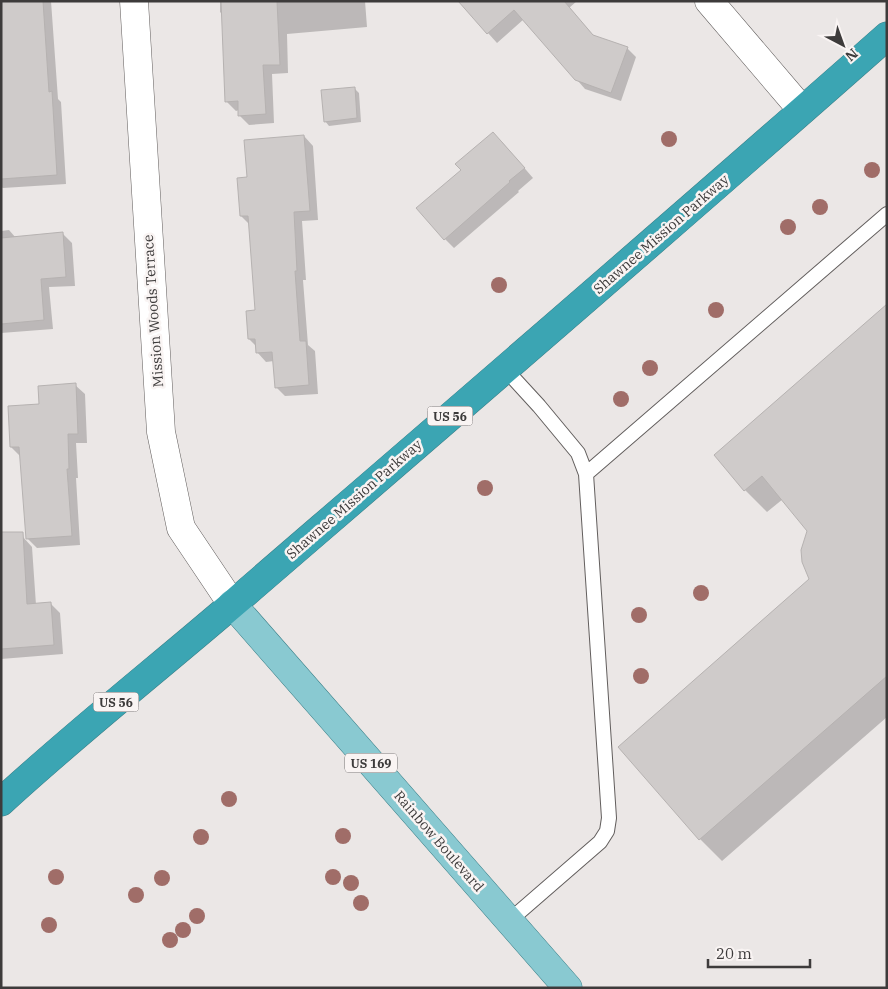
<svg xmlns="http://www.w3.org/2000/svg" width="888" height="989" viewBox="0 0 888 989" font-family="'IBM Plex Serif',serif">
  <style>
    .shadow { fill: #0003 }
    .building { fill: #cfcbca; stroke: #b6b2b1 }
    .lines { fill: none; stroke-linecap: round; stroke-linejoin: round }
    .lane-casing { stroke: #625e5d; stroke-width: 16 }
    .street-casing { stroke: #625e5d; stroke-width: 29 }
    .primary-casing { stroke: #3c8089; stroke-width: 29 }
    .highway-casing { stroke: #3c8089; stroke-width: 29 }
    .lane { stroke: #fff; stroke-width: 14 }
    .street { stroke: #fff; stroke-width: 28 }
    .primary { stroke: #89c9d1; stroke-width: 28 }
    .highway { stroke: #3ba5b3; stroke-width: 28 }
    .tree { fill: #a06d68 }
    .labels { text-anchor: middle; dominant-baseline: central; stroke-width: 5; stroke-linejoin: round; paint-order: stroke }
    .shield { fill: #f9f4f3; stroke: #757272; stroke-width: 1 }
    .shield-label { font-size: 12px; font-weight: bold; fill: #3d3b3b }
    .street-label { font-size: 14px; fill: #3d3b3b; stroke: #f9f4f3 }
  </style>
  <rect width="100%" height="100%" fill="#ebe7e6"/>
  <!-- shadow -->
  <path class="shadow" d="M1,1H51L58,99L61,102L66,184L3,188L1,187Z
    M220,1H365L367,27L287,34L288,73L272,74L274,123L249,125L240,116L239,110L236,111L227,102L222,14L220,12Z
    M483,1H577L569,8L594,36L627,48L636,57L621,101L585,89L524,19L497,43L470,13Z
    M354,88L359,93L361,122L329,126L325,121Z
    M304,136L313,146L318,220L302,221L306,280H303L308,345L315,351L318,394L285,396L276,387L274,361L266,362L257,352L256,346L249,339L256,312L249,224L241,216L248,178Z
    M502,142L533,178L518,191L519,192L454,248L445,239Z
    M9,230L16,238L62,233L72,243L75,286L49,287L53,329L1,333V231Z
    M887,305V717L722,861L700,839L619,747L810,579L809,531L783,499L767,512L745,490Z
    M75,385L85,394L87,443H76L78,478H76L80,545L37,548L27,538L21,457L11,447L40,405Z
    M23,537L32,547L36,605L51,604L60,613L63,654L1,659V539Z"/>
  <!-- building -->
  <path class="building" d="M1,1H43L49,92L52,91L57,175L1,179Z
    M221,1H277L280,65H263L266,114L238,116V101L225,102Z
    M458,1H564L593,35L628,47L611,93L575,80L514,10L487,34Z
    M355,87L357,118L324,122L321,90Z
    M493,132L525,168L509,181L510,182L444,240L416,208L461,170L455,164Z
    M304,135L310,211L294,212L297,271H295L300,341H306L309,385L275,388L272,352L256,353L255,339H248L246,311L255,310L248,216H240L237,178L247,177L244,140Z
    M63,232L66,277L41,279L44,320L1,324V238Z
    M887,304V676L699,840L618,747L809,579L802,562L801,550L807,531L762,476L744,491L714,455Z
    M76,383L78,434H68L69,469H67L72,536L26,539L19,447H10L8,406L39,404L38,386Z
    M1,532H23L27,604L51,602L54,645L1,649Z"/>
  <g class="lines">
    <defs>
      <path id="lane" d="M505,369L539,406L578,453L586,474L887,214
        M509,921L600,842L607,831L609,818L586,474"/>
      <path id="street" d="M134,1L161,432L181,528L232,604
        M709,1L802,110"/>
      <path id="primary" d="M232,604L568,988"/>
      <path id="highway" d="M1,802C76,733 156,670 234,603C452,415 671,227 887,36"/>
    </defs>
    <!-- lane casing -->
    <use href="#lane" class="lane-casing"/>
    <!-- street casing -->
    <use href="#street" class="street-casing"/>
    <!-- primary casing -->
    <use href="#primary" class="primary-casing"/>
    <!-- highway casing -->
    <use href="#highway" class="highway-casing"/>
    <!-- lane -->
    <use href="#lane" class="lane"/>
    <!-- street -->
    <use href="#street" class="street"/>
    <!-- primary -->
    <use href="#primary" class="primary"/>
    <!-- highway -->
    <use href="#highway" class="highway"/>
  </g>
  <!-- trees -->
  <g class="tree">
    <circle cx="669" cy="139" r="8"/>
    <circle cx="872" cy="170" r="8"/>
    <circle cx="820" cy="207" r="8"/>
    <circle cx="788" cy="227" r="8"/>
    <circle cx="499" cy="285" r="8"/>
    <circle cx="716" cy="310" r="8"/>
    <circle cx="650" cy="368" r="8"/>
    <circle cx="621" cy="399" r="8"/>
    <circle cx="485" cy="488" r="8"/>
    <circle cx="701" cy="593" r="8"/>
    <circle cx="639" cy="615" r="8"/>
    <circle cx="641" cy="676" r="8"/>
    <circle cx="229" cy="799" r="8"/>
    <circle cx="343" cy="836" r="8"/>
    <circle cx="201" cy="837" r="8"/>
    <circle cx="56" cy="877" r="8"/>
    <circle cx="333" cy="877" r="8"/>
    <circle cx="162" cy="878" r="8"/>
    <circle cx="351" cy="883" r="8"/>
    <circle cx="136" cy="895" r="8"/>
    <circle cx="361" cy="903" r="8"/>
    <circle cx="197" cy="916" r="8"/>
    <circle cx="49" cy="925" r="8"/>
    <circle cx="183" cy="930" r="8"/>
    <circle cx="170" cy="940" r="8"/>
  </g>
  <g class="labels">
    <!-- shield labels -->
    <g class="shield">
      <rect x="427.5" y="406.5" width="45" height="19" rx="4"/>
      <rect x="93.5" y="692.5" width="45" height="19" rx="4"/>
      <rect x="345" y="753.5" width="52" height="19" rx="4"/>
    </g>
    <g class="shield-label">
      <text x="450" y="416">US 56</text>
      <text x="116" y="702">US 56</text>
      <text x="371" y="763">US 169</text>
    </g>
    <!-- street labels -->
    <g class="street-label">
      <text transform="translate(661 234) rotate(-41)">Shawnee Mission Parkway</text>
      <text transform="translate(153 311) rotate(-94)">Mission Woods Terrace</text>
      <text transform="translate(354 499) rotate(-41)">Shawnee Mission Parkway</text>
      <text transform="translate(439 841) rotate(49)">Rainbow Boulevard</text>
    </g>
  </g>
  <!-- border -->
  <rect width="888" height="989" fill="none" stroke="#3d3b3b" stroke-width="5"/>
  <!-- north arrow -->
  <g transform="translate(843 45) rotate(139)" stroke="#f9f4f3" stroke-width="4" paint-order="stroke">
  <path d="M0-4L9 19L0 12L-9 19Z" fill="#3d3b3b"/>
  <text y="-8" font-size="14" font-weight="bold" text-anchor="middle" fill="#3d3b3b">N</text>
  </g>
  <!-- scale -->
  <path d="M708 959v8h102v-8" fill="none" stroke="#3d3b3b" stroke-width="2.5"/>
  <text x="716" y="959" font-size="15" fill="#3d3b3b" stroke="#f9f4f3" stroke-width="4" paint-order="stroke">20 m</text>
</svg>
